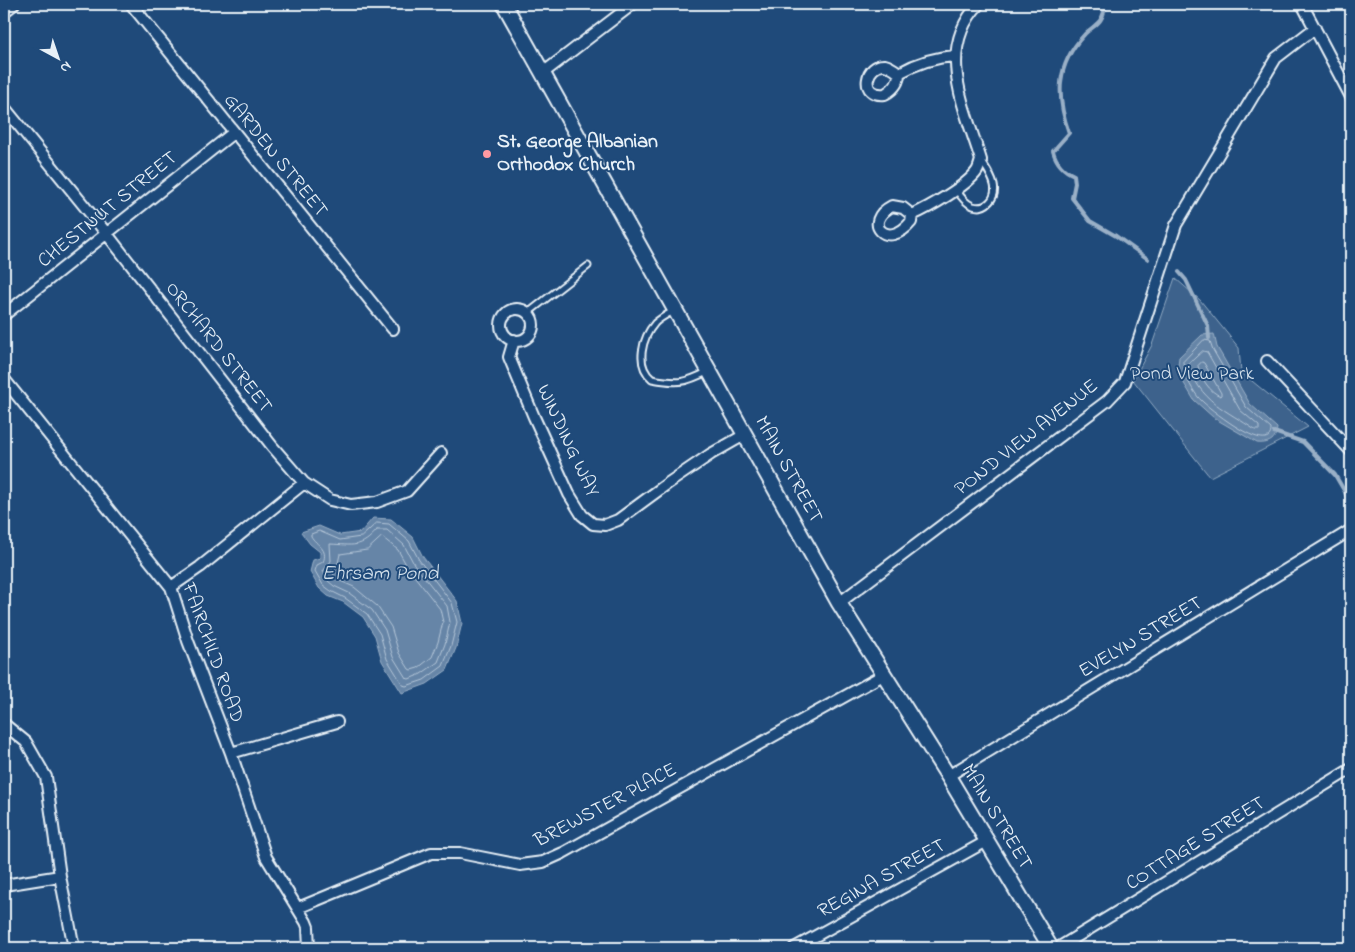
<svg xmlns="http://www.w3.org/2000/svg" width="1355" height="952" viewBox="0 0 1355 952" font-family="'Indie Flower',sans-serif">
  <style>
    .green { fill: #3c628c; stroke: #92aac2 }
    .water { fill: #6685a7; stroke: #9ab0c7 }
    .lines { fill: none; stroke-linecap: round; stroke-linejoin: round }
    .shore { stroke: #b4c6d8; stroke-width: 1 }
    .stream { stroke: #9ab0c7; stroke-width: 4 }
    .lane-casing { stroke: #e8f1f8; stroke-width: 9 }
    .street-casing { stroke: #e8f1f8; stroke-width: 14 }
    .secondary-casing { stroke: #e8f1f8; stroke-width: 18 }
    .lane { stroke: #1f4a7a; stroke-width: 5 }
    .street { stroke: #1f4a7a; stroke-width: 10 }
    .secondary { stroke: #1f4a7a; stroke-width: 14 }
    .poi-dot { fill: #ff9aa2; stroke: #1f4a7a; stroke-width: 2 }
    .labels { text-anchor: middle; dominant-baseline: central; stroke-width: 4; stroke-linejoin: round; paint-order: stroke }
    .poi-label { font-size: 20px; font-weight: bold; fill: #e8f1f8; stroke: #1f4a7a; text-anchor: start }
    .street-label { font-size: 20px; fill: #e8f1f8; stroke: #1f4a7a }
    .park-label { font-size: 20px; fill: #d7e3ed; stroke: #1f4a7a }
    .water-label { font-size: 21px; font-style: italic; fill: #d4e1ec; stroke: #1f4a7a }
  </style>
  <rect width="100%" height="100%" fill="#1f4a7a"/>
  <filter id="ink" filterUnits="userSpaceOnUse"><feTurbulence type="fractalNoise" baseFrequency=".02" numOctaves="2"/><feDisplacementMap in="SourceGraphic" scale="10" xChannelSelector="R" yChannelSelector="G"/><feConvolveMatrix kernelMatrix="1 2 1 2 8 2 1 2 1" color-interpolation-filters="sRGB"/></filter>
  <g filter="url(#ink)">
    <!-- green -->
    <path class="green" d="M1175,278L1200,300L1239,348L1241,372L1308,427L1210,477L1133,380L1152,345Z"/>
    <!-- water -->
    <path class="water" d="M1214,334L1217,347L1250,404L1277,428C1276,441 1268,444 1257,443L1214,418L1194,400L1182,380L1178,365L1179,357L1202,335Z
      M373,518L391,519L413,537L423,557L457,601L462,623L456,648L447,670L427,684L402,693L382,661L375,636L363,617L343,602L328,596L319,588L310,572L313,560L320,558V552L310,544L301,532L319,526L340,535L361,532Z"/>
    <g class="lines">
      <!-- shore -->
      <path class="shore" d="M1204,340L1210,341L1213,350L1246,407L1271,429C1272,459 1205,406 1198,397C1190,386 1184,375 1183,362Z
        M1203,351L1207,352L1240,410L1259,426V430H1255C1227,410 1198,401 1189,364Z
        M1202,362L1204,363L1221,393V396C1210,393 1200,377 1198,366Z
        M377,523L389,524L409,541L419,560L452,603L457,622L451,646L443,666L424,680L406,686L403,685L387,659L380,634L367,614L345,598L331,591L323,585L315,571L317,565L323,562C329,549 316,545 311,536V534L319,531L340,540L361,537Z
        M377,530H387L404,545L414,564L447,606L450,622L445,644L438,662L421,674L409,679L406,678L393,657L385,630L372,610L349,593L334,586L328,581L323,571L331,561L330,544C353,545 361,549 377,530Z
        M382,537L398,550L408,568L440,609L443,622L438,642L432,657L418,668L411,670L409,669L399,653L391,627L377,606L354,587L338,580L333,574L338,563L340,554L367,550Z"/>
      <!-- stream -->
      <path class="stream" d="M1106,4C1105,8 1104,14 1101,19C1098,25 1089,29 1084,35C1056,65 1056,96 1069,133L1053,151C1056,162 1062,170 1074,175L1075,183L1072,198L1090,221L1116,236L1148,259
        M1179,272L1186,280L1208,326L1209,338
        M1274,432L1303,442L1335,475L1345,492L1351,510"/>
      <defs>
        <path id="lane" d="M956,189C960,196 965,203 973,206C986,210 997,198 994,185C992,176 986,168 981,160
          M675,310C668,314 660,318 655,323C642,338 635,365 652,379C679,384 685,383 709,371
          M528,313L588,266"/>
        <path id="street" d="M131,4L393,329
          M1302,4L1351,97
          M4,12L14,4
          M543,73L633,4
          M899,73C895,70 890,66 885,65C866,63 858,97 885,94C894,89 899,83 899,73C917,63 935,57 955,56
          M4,107L107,234L272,446L304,483L330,500L351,505L377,502L407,491L441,453
          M912,215L903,208L892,206C861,222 887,251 911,222L912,215C928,208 967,186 977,171C979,168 980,163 981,160C965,108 935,50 979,4
          M501 325a16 16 0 1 1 32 0a16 16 0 1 1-32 0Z
          M4,315L233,133
          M514,340L509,357L534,417L569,494L582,515L593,524L605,525L618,520L667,484L711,454L746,434
          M1267,361L1351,451
          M4,379L171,587L188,641L231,753L266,857L306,922L308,927L309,948
          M171,587L200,567L304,483
          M839,603L1107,401L1125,382L1176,225L1276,58L1315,28
          M4,724L26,742L46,777L60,876L74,948
          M231,753L337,722
          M948,776L1351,530
          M4,885L60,876
          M298,908L431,853H460L520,865L543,862L563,853L885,674
          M794,948L987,841
          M1058,948L1351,769"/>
        <path id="secondary" d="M504,4L839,603L948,776L1051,948"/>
      </defs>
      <!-- lane casing -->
      <use href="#lane" class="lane-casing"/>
      <!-- street casing -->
      <use href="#street" class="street-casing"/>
      <!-- secondary casing -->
      <use href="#secondary" class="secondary-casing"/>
      <!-- lane -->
      <use href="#lane" class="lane"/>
      <!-- street -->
      <use href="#street" class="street"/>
      <!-- secondary -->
      <use href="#secondary" class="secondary"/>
    </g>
  </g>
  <!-- markers -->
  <circle class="poi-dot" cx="487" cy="154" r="5"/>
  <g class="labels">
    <!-- poi labels -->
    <g class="poi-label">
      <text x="497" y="142">St. George Albanian<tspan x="497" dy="23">Orthodox Church</tspan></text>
    </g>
    <!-- street labels -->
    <g class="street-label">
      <text transform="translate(275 156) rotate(51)">GARDEN STREET</text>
      <text transform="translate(108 210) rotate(-39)">CHESTNUT STREET</text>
      <text transform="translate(218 348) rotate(52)">ORCHARD STREET</text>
      <text transform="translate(1027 438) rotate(-38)">POND VIEW AVENUE</text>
      <text transform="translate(567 441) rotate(65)">WINDING WAY</text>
      <text transform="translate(788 470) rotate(61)">MAIN STREET</text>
      <text transform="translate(1141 638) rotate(-31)">EVELYN STREET</text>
      <text transform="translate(212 653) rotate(70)">FAIRCHILD ROAD</text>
      <text transform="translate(606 806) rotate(-28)">BREWSTER PLACE</text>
      <text transform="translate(996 817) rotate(59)">MAIN STREET</text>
      <text transform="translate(1196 844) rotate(-32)">COTTAGE STREET</text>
      <text transform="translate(882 879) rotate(-29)">REGINA STREET</text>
    </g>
    <!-- park labels -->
    <g class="park-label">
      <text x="1192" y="374">Pond View Park</text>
    </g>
    <!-- water labels -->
    <g class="water-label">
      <text x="380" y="574">Ehrsam Pond</text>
    </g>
  </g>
  <!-- margin -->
  <rect width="1355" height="952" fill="none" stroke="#1f4a7a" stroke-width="20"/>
  <rect x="10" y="10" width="1335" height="932" fill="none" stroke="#e8f1f8" stroke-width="2" filter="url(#ink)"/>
  <!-- north arrow -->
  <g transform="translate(58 58) rotate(140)" stroke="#1f4a7a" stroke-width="4" paint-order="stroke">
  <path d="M0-4L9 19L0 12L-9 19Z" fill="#e8f1f8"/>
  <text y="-8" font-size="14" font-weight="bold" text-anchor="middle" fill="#e8f1f8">N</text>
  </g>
</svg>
